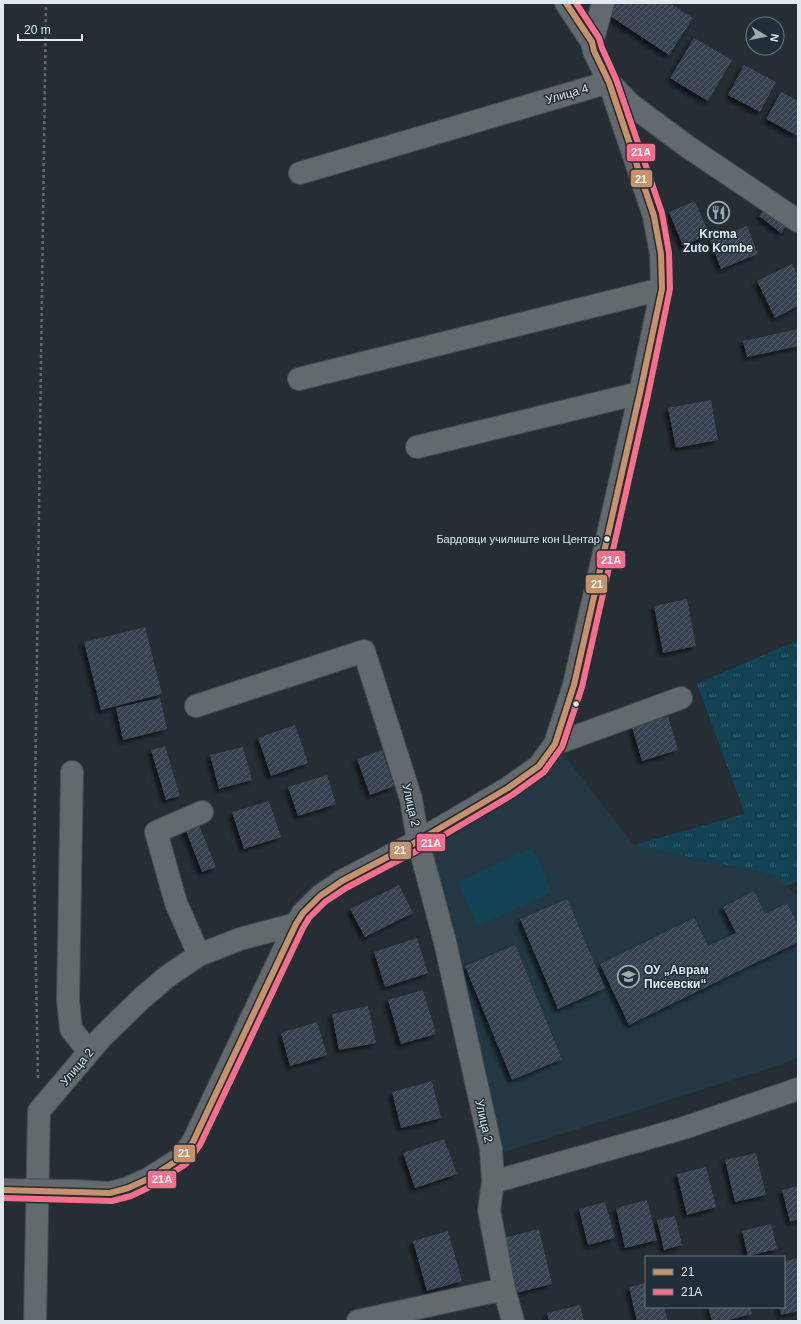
<svg xmlns="http://www.w3.org/2000/svg" width="801" height="1324" viewBox="0 0 801 1324" font-family="Arial,sans-serif">
  <style>
    .built { fill: #233842 }
    .grass { fill: url(#grass-tufts) }
    .garden { fill: #124355 }
    .building { fill: url(#building-hatch); filter: url(#shadow) }
    .lines { fill: none; stroke-linecap: round; stroke-linejoin: round }
    .minor-casing { stroke: #454c50; stroke-width: 24 }
    .path { stroke: #656a6e; stroke-width: 2.5; stroke-dasharray: 3 3; stroke-linecap: butt }
    .minor { stroke: #636a6d; stroke-width: 22 }
    .minor-bridge-casing { stroke: #454c50; stroke-width: 24; stroke-linecap: butt }
    .minor-bridge { stroke: #636a6d; stroke-width: 22 }
    .bus-1-casing { stroke: #202f37; stroke-width: 9 }
    .bus-2-casing { stroke: #202f37; stroke-width: 9 }
    .bus-1 { stroke: #c7916a; stroke-width: 6 }
    .bus-2 { stroke: #fb6d88; stroke-width: 6 }
    .bus-dot { fill: #e0e9ee; stroke: #202f37; stroke-width: 1.5 }
    .labels { text-anchor: middle; dominant-baseline: central; stroke-width: 3; stroke-linejoin: round; paint-order: stroke }
    .bus-label { font-size: 11px; fill: #e0e9ee; stroke: #202f37; text-anchor: end }
    .street-label { font-size: 12px; fill: #e0e9ee; stroke: #202f37 }
    .poi-label { font-size: 12px; font-weight: bold; fill: #e0e9ee; stroke: #202f37 }
    .line-badge { stroke: #202f37; stroke-width: 1.5 }
    .badge-label { font-size: 11px; text-anchor: middle; font-weight: bold; fill: #fff }
  </style>
  <defs>
    <pattern id="grass-tufts" width="24" height="20" patternUnits="userSpaceOnUse"><rect width="24" height="20" fill="#124355"/><path d="M3 7l-1-3M5 7V3M7 7l1-3M15 17l-1-3M17 17v-4M19 17l1-3" fill="none" stroke="#345e6e"/></pattern>
    <pattern id="building-hatch" width="6" height="6" patternUnits="userSpaceOnUse"><rect width="6" height="6" fill="#374351"/><path d="M-1 1l2-2M0 6l6-6M5 7l2-2" fill="none" stroke="#545e6a"/></pattern>
    <filter id="shadow"><feDropShadow dx="-3.5" dy="3.5" stdDeviation="2" flood-color="#0009"/></filter>
  </defs>
  <rect width="100%" height="100%" fill="#252e32"/>
  <!-- built -->
  <path class="built" d="M563,754L634,845L773,875L798,896V1058L777,1066L502,1153L493,1104L423,845Z"/>
  <!-- grass -->
  <path class="grass" d="M798,640V881L786,886L773,875L634,845L745,814L697,684Z"/>
  <!-- garden -->
  <path class="garden" d="M532,848L552,892L478,926L458,882Z"/>
  <!-- building -->
  <path class="building" d="M610,3H670L693,18L669,55L604,12Z
    M694,38L732,60L708,101L670,78Z
    M744,65L776,82L760,112L728,95Z
    M781,92L798,101V136L766,119Z
    M695,201L709,234L683,246L669,212Z
    M769,203L791,220L781,233L759,216Z
    M747,226L758,254L721,269L710,240Z
    M792,264L798,275V306L775,318L757,281Z
    M798,329V346L747,357L743,341Z
    M711,400L718,440L676,448L668,408Z
    M687,599L696,646L663,653L654,606Z
    M145,627L162,694L101,710L84,642Z
    M160,698L167,729L123,740L116,708Z
    M668,716L678,750L642,761L632,727Z
    M295,725L308,763L271,776L258,738Z
    M165,746L180,796L166,800L151,750Z
    M243,747L252,780L219,789L210,755Z
    M382,750L394,786L370,795L357,759Z
    M327,775L336,804L298,816L288,787Z
    M269,801L281,837L244,849L232,812Z
    M196,818L216,867L202,872L183,823Z
    M399,885L413,913L365,937L350,909Z
    M754,891L765,914L787,903L798,925V942L629,1025L600,964L694,918L708,946L736,933L723,907Z
    M567,899L605,988L558,1009L520,919Z
    M417,938L428,973L385,987L374,952Z
    M515,945L562,1059L512,1080L465,966Z
    M423,990L436,1034L401,1044L388,1000Z
    M368,1006L376,1043L339,1050L332,1014Z
    M317,1022L327,1055L290,1066L281,1033Z
    M432,1081L441,1118L401,1128L392,1092Z
    M444,1139L457,1174L415,1188L403,1153Z
    M756,1153L766,1195L735,1202L725,1160Z
    M706,1167L716,1207L687,1215L677,1174Z
    M798,1186V1219L790,1222L782,1190Z
    M647,1200L657,1240L625,1248L616,1208Z
    M605,1202L615,1238L588,1245L579,1209Z
    M675,1216L682,1245L664,1250L657,1220Z
    M771,1224L777,1249L748,1256L742,1231Z
    M539,1229L552,1284L516,1293L503,1238Z
    M448,1231L462,1281L427,1291L413,1241Z
    M798,1258V1311L781,1315L779,1307H784V1261Z
    M646,1283V1307H664L668,1321H637L629,1287Z
    M580,1305L584,1321H549L547,1313Z
    M708,1307H750L752,1314L724,1321H712Z"/>
  <g class="lines">
    <defs>
      <path id="minor" d="M566,3L592,42
        M300,173L609,82L630,104L688,147L798,221
        M299,379L662,289
        M417,447L640,393
        M196,706L364,651L411,799L418,841L445,942L491,1149L493,1182L489,1210L504,1289L513,1321
        M555,744L681,698
        M72,772L68,1000L71,1029L89,1052
        M199,955L176,903L156,832L202,812
        M493,1182L684,1128L798,1089
        M75,1191L110,1193L128,1188L148,1179L181,1158L193,1142L296,924L303,913L320,896L342,881L418,841L508,788L539,766L555,744L574,685L640,393L662,289L661,254L654,216L609,82L594,51L592,42L603,3
        M35,1321L39,1111L101,1038L142,998L168,976L199,955L240,939L296,924
        M358,1321L504,1289"/>
    </defs>
    <!-- minor casing -->
    <use href="#minor" class="minor-casing"/>
    <!-- path -->
    <path class="path" d="M38,1078L34,869L46,3"/>
    <!-- minor -->
    <use href="#minor" class="minor"/>
    <defs>
      <path id="minor-bridge" d="M3,1190L75,1191"/>
    </defs>
    <!-- minor-bridge casing -->
    <use href="#minor-bridge" class="minor-bridge-casing"/>
    <!-- minor-bridge -->
    <use href="#minor-bridge" class="minor-bridge"/>
    <defs>
      <path id="bus-1" d="M3,1190L110,1193L128,1188L148,1179L181,1158L193,1142L296,924L303,913L320,896L342,881L418,841L508,788L539,766L555,744L574,685L640,393L662,289L661,254L654,216L609,82L594,51L592,42L566,3"/>
      <path id="bus-2" d="M3,1198L112,1201L131,1196L152,1186L186,1164L200,1145L303,928L309,918L325,902L346,888L422,848L512,795L544,772L562,747L582,687L648,395L670,289L669,253L662,213L616,79L602,48L599,38L576,3"/>
    </defs>
    <!-- bus-1 casing -->
    <use href="#bus-1" class="bus-1-casing"/>
    <!-- bus-2 casing -->
    <use href="#bus-2" class="bus-2-casing"/>
    <!-- bus-1 -->
    <use href="#bus-1" class="bus-1"/>
    <!-- bus-2 -->
    <use href="#bus-2" class="bus-2"/>
  </g>
  <!-- icons -->
  <defs>
    <symbol id="restaurant-ring" viewBox="-11 -11 22 22"><circle r="9.5" fill="#202f37" stroke="#9fa8ac" stroke-width="1.5"/><path d="M-5-6h1v4h1v-4h1v4h1v-4h1v5L-1.5 .5V6h-2V.5L-5-1ZM5-6V6H3V1.5H1.5Q1.5-4 5-6Z" fill="#9fa8ac"/></symbol>
    <symbol id="school-ring" viewBox="-11 -11 22 22"><circle r="9.5" fill="#202f37" stroke="#9fa8ac" stroke-width="1.5"/><path d="M0-5L7-2L0 1L-7-2ZM-4 1L0 2.5L4 1V4Q0 6-4 4Z" fill="#9fa8ac"/></symbol>
  </defs>
  <g fill-rule="evenodd">
    <use href="#restaurant-ring" x="706" y="200" width="25" height="25"/>
    <use href="#school-ring" x="616" y="964" width="25" height="25"/>
  </g>
  <!-- markers -->
  <g class="bus-dot">
    <circle cx="607" cy="539" r="3.5"/>
    <circle cx="576" cy="704" r="3.5"/>
  </g>
  <g class="labels">
    <!-- bus labels -->
    <g class="bus-label">
      <text x="600" y="539">Бардовци училиште кон Центар</text>
    </g>
    <!-- street labels -->
    <g class="street-label">
      <text transform="translate(567 94) rotate(-16)">Улица 4</text>
      <text transform="translate(411 805) rotate(77)">Улица 2</text>
      <text transform="translate(77 1067) rotate(-50)">Улица 2</text>
      <text transform="translate(484 1121) rotate(77)">Улица 2</text>
    </g>
    <!-- poi labels -->
    <g class="poi-label">
      <text x="718" y="234">Krcma<tspan x="718" dy="14">Zuto Kombe</tspan></text>
      <text x="644" y="970" text-anchor="start">ОУ „Аврам<tspan x="644" dy="14">Писевски“</tspan></text>
    </g>
  </g>
  <g class="line-badge">
    <rect x="626" y="143" width="30" height="19" rx="4" fill="#fb6d88"/>
    <rect x="630" y="169" width="23" height="19" rx="4" fill="#c7916a"/>
    <rect x="596" y="550" width="30" height="19" rx="4" fill="#fb6d88"/>
    <rect x="585" y="574" width="23" height="20" rx="4" fill="#c7916a"/>
    <rect x="416" y="833" width="30" height="19" rx="4" fill="#fb6d88"/>
    <rect x="389" y="841" width="23" height="19" rx="4" fill="#c7916a"/>
    <rect x="173" y="1144" width="23" height="19" rx="4" fill="#c7916a"/>
    <rect x="147" y="1170" width="30" height="19" rx="4" fill="#fb6d88"/>
  </g>
  <g class="badge-label">
    <text x="641" y="156">21A</text>
    <text x="641" y="183">21</text>
    <text x="611" y="564">21A</text>
    <text x="597" y="588">21</text>
    <text x="431" y="847">21A</text>
    <text x="400" y="854">21</text>
    <text x="184" y="1157">21</text>
    <text x="162" y="1183">21A</text>
  </g>
  <!-- border -->
  <rect width="801" height="1324" fill="none" stroke="#e0e9ee" stroke-width="8"/>
  <!-- legend -->
  <rect x="645" y="1256" width="140" height="52" fill="#202f37" stroke="#6d7980"/>
  <rect x="653" y="1269" width="20" height="6" fill="#c7916a" stroke="#6d7980"/>
  <text x="681" y="1276" font-size="12" fill="#e0e9ee">21</text>
  <rect x="653" y="1289" width="20" height="6" fill="#fb6d88" stroke="#6d7980"/>
  <text x="681" y="1296" font-size="12" fill="#e0e9ee">21A</text>
  <!-- north arrow -->
  <g transform="translate(765 36) rotate(100)"><circle r="19" fill="#202f37" stroke="#6d7980"/>
  <path d="M0-3L7 15L0 10L-7 15Z" fill="#9fa8ac"/>
  <text y="-6" font-size="11" font-weight="bold" text-anchor="middle" fill="#e0e9ee">N</text>
  </g>
  <!-- scale -->
  <path d="M18 34v6h64v-6" fill="none" stroke="#e0e9ee" stroke-width="2"/>
  <text x="24" y="34" font-size="12" fill="#e0e9ee" stroke="#202f37" stroke-width="3" paint-order="stroke">20 m</text>
</svg>
